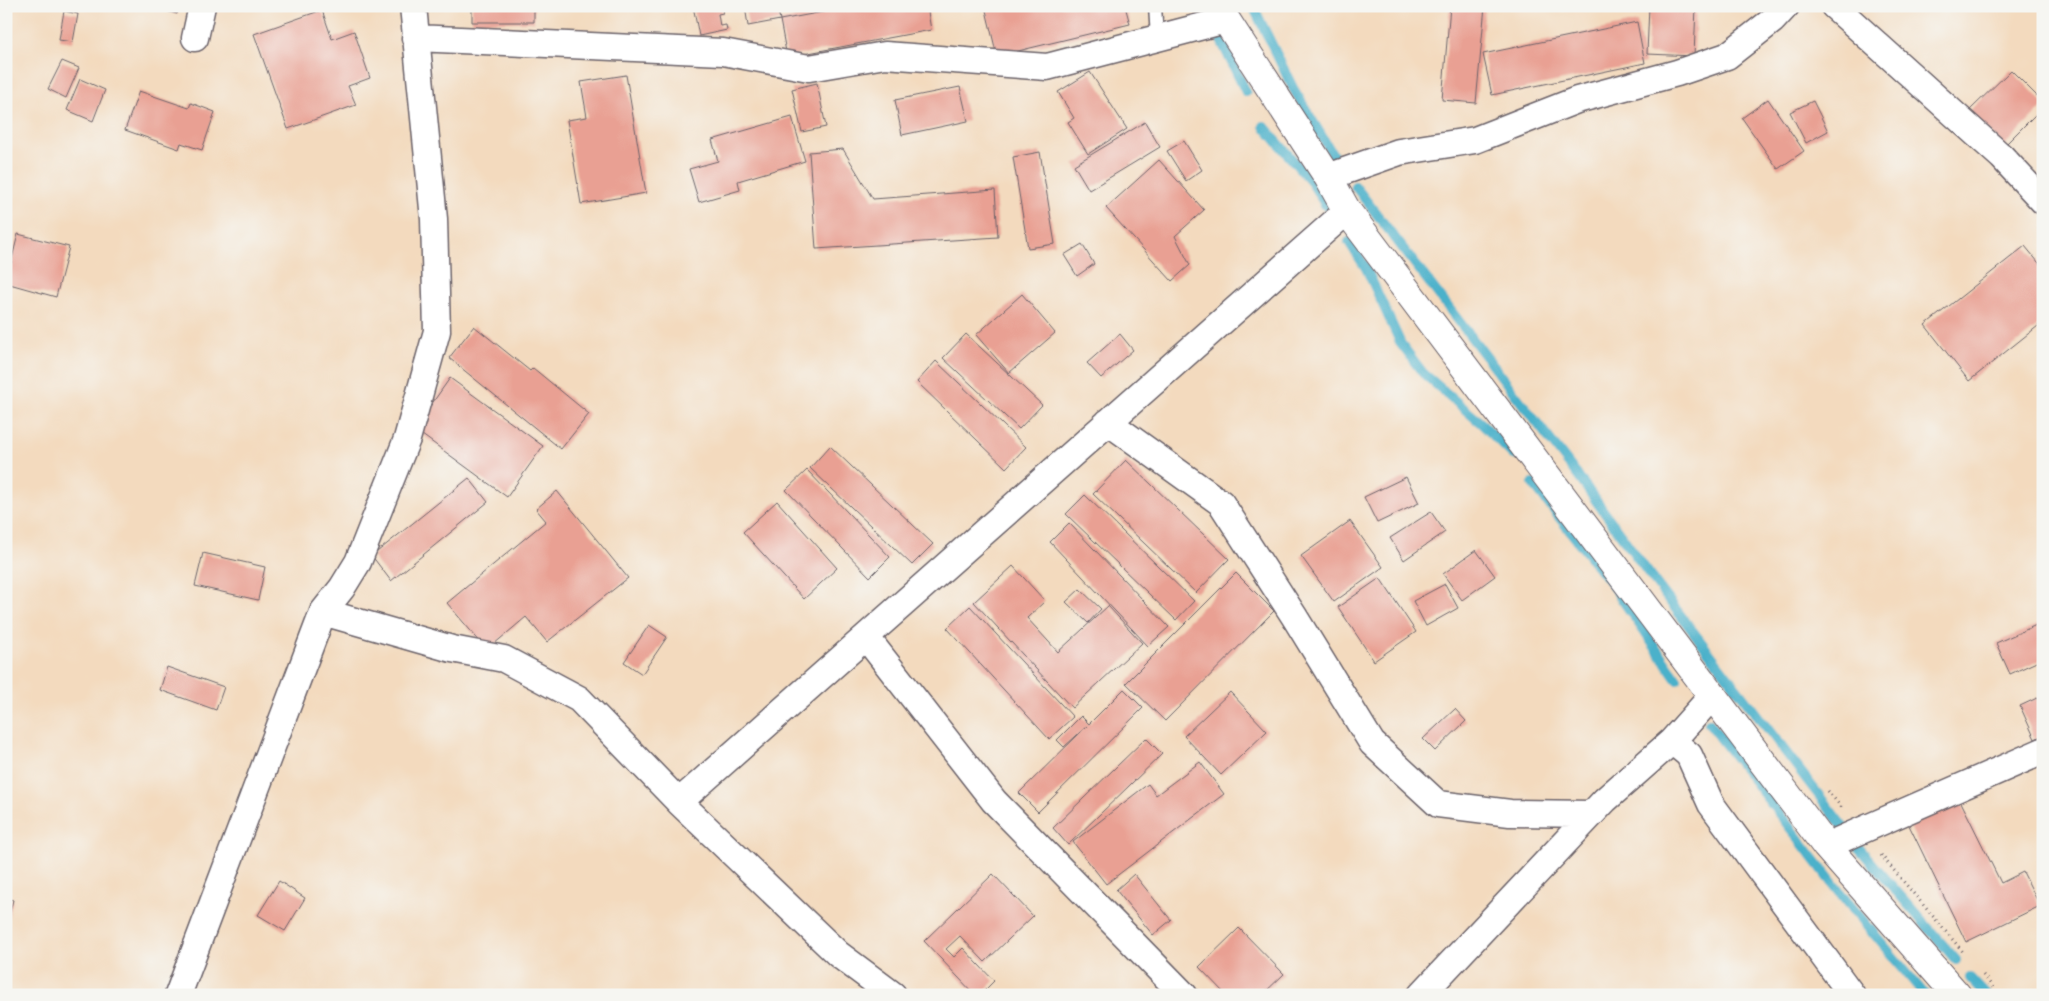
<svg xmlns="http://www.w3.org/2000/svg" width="2049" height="1001" viewBox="0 0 2049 1001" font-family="Delius,sans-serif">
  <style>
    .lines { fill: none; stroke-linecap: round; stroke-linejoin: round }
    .stream { stroke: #4bb1ca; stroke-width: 10 }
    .building { fill: #e9a093 }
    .service-casing { stroke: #6b6269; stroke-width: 15 }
    .minor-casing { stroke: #6b6269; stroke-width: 29 }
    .tertiary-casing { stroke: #6b6269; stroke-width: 30 }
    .path { stroke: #6b6269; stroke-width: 3; stroke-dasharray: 1 4; stroke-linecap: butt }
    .service { stroke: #fff; stroke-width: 12 }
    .minor { stroke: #fff; stroke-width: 26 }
    .tertiary { stroke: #fff; stroke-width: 28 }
  </style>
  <rect width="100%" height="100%" fill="#f6f6f2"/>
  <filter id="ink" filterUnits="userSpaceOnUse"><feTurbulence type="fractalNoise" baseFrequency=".02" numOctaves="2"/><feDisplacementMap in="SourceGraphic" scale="10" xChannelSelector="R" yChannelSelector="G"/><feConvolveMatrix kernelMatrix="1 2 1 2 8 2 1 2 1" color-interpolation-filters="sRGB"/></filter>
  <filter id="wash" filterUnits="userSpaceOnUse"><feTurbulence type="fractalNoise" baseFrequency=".0096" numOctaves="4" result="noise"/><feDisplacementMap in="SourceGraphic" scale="20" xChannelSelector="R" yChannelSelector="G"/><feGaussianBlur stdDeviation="1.12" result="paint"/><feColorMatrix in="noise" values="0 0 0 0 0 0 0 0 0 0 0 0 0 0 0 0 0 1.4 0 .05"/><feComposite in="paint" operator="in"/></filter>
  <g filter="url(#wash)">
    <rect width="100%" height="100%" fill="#f3dabe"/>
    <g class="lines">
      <!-- stream -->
      <path class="stream" d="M1253,6L1293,88L1333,155
        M1217,32L1246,92
        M1264,126L1312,183L1326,206
        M1355,186L1581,480L1655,582L1844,828
        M1349,242L1366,268L1401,344L1423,373L1482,424L1513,455
        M1533,484L1610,582L1677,679
        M1709,723L1845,899L1925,995
        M1859,848L1956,960
        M1970,978L1986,995"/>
    </g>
    <g id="blocks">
      <!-- building -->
      <path class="building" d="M149,6H179L177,14Z
        M472,6H534V22H472Z
        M693,6H721L723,13L718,14L720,26L726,25L727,30L699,36Z
        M745,6H777L780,20L748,26Z
        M855,6H927L931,30L787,57L780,20Z
        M985,6H1125L1130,24L997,56Z
        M1450,6H1485L1476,103L1442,100Z
        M1649,6H1696L1694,56L1647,54Z
        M322,10L332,39L354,31L370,78L348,86L356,105L288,129L254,34Z
        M64,11L78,14L73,42L59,40Z
        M1637,22L1645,63L1492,95L1483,54Z
        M62,61L79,68L66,98L48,89Z
        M2011,70L2043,102V107L2004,146L1969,111Z
        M1090,72L1127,129L1088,154L1068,122L1074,118L1058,92Z
        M626,75L646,193L581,204L567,120L587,117L581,82Z
        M80,79L105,90L93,121L67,110Z
        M817,83L826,127L802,132L792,89Z
        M960,87L968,121L902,135L895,100Z
        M139,91L189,108L191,103L215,112L202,150L181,143L179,149L125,130Z
        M1768,99L1804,151L1778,169L1742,118Z
        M1813,101L1828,131L1806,143L1790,112Z
        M792,117L805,161L738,181L740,190L699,202L689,169L718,161L712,140Z
        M1145,122L1160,147L1089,190L1074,165Z
        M1184,141L1202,170L1186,181L1167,151Z
        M843,149L873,199L995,190L998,237L816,249L809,152Z
        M1040,152L1055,244L1028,248L1013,157Z
        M1159,160L1204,210L1175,236L1190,265L1172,281L1106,208Z
        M18,234L69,247L56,297L6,283Z
        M1082,244L1094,264L1077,276L1064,255Z
        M2025,246L2043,268V322L1969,381L1925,325Z
        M1022,294L1055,333L1009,373L976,335Z
        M474,326L530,371L533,368L589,414L561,449L449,358Z
        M966,334L1042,405L1019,429L943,358Z
        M1120,334L1133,350L1101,378L1087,363Z
        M936,361L1026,447L1006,468L917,382Z
        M450,378L543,446L507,497L414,429Z
        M830,446L933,544L912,565L810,468Z
        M1126,460L1229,559L1196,593L1093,494Z
        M807,470L890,557L870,577L786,490Z
        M1406,477L1419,503L1377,523L1364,497Z
        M469,478L488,502L391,581L372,556Z
        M557,491L628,578L547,642L526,617L487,650L447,603L546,521L536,509Z
        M1085,495L1194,601L1176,620L1066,514Z
        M777,501L837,568L804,599L743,532Z
        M1431,512L1445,532L1404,560L1390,538Z
        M1350,521L1383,567L1334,602L1301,556Z
        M1069,523L1169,627L1148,646L1050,542Z
        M1476,550L1495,576L1462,600L1443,574Z
        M203,553L265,567L258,600L195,586Z
        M1013,566L1045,601L1027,618L1058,652L1108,606L1142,643L1072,708L974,602Z
        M1236,573L1274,611L1165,721L1126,683Z
        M1380,578L1416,632L1374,661L1338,607Z
        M1445,584L1458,608L1426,626L1413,601Z
        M1080,589L1101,609L1088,623L1066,602Z
        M970,606L1073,717L1049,739L947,628Z
        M2043,622V659L2010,674L1996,643Z
        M649,625L667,637L642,674L624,662Z
        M167,667L224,687L216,710L160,690Z
        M1124,689L1143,708L1038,812L1019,793L1087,726L1064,747L1057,740L1081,716L1089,724Z
        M1230,692L1267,731L1221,775L1184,736Z
        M2037,698L2043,710V735L2035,739L2020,706Z
        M1455,709L1466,721L1435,751L1423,739Z
        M1146,738L1162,754L1068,845L1053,828Z
        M1200,762L1224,794L1106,884L1073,842L1148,784L1156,795Z
        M1957,794L2001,883L2023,872L2040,906L1966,942L1906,819Z
        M993,874L1033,916L985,962L960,936L946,949L954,957L963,948L994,981L980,995H975L924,941Z
        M1134,874L1171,920L1153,935L1116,890Z
        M279,881L305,898L285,931L258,915Z
        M6,898L13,900L7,922H6Z
        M1239,928L1284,974L1262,995H1226L1199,967Z"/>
    </g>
  </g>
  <g filter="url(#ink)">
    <use href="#blocks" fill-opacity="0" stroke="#6b6269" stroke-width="1"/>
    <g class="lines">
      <defs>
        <path id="service" d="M1155,6L1157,38"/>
        <path id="minor" d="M413,6L434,219L437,331L407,439L358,562L342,588L323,612L452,649L504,659L579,699L679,802L838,954L893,995
          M1834,6L2002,157L2043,201
          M195,38L202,6
          M415,38L723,52L809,68L885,55L1047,67L1226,20
          M1328,177L1399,152L1475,140L1577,100L1677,73L1727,56L1773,20L1786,6
          M1108,422L1221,503L1294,616L1372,743L1438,804L1510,813L1591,814
          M866,637L994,801L1184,995
          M1672,741L1689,755L1711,804L1852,995
          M679,802L1347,211
          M1826,846L2043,751
          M178,995L323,612
          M1421,995L1605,800L1672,741L1713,695"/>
        <path id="tertiary" d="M1217,6L1328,177L1347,211L1826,846L1957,995"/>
      </defs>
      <!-- service casing -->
      <use href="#service" class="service-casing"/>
      <!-- minor casing -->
      <use href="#minor" class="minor-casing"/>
      <!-- tertiary casing -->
      <use href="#tertiary" class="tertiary-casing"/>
      <!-- path -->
      <path class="path" d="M1828,791L1842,808
        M1881,855L1964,953
        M1983,975L1999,995"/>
      <!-- service -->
      <use href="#service" class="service"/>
      <!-- minor -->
      <use href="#minor" class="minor"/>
      <!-- tertiary -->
      <use href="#tertiary" class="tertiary"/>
    </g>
  </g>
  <!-- margin -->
  <rect width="2049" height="1001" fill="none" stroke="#f6f6f2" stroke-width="25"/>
</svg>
